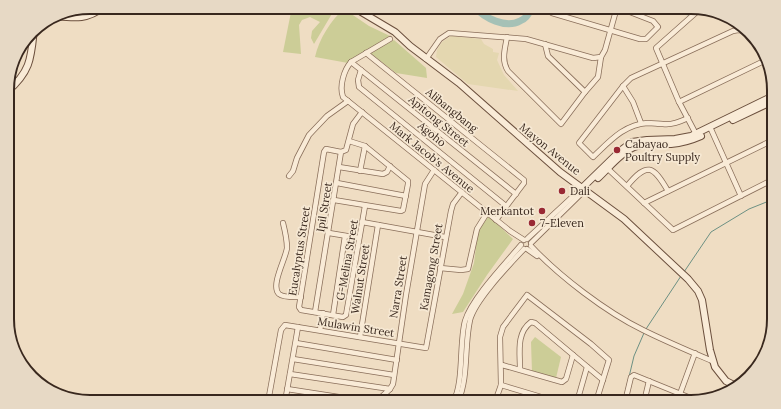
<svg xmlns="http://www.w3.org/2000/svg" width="781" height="409" font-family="Lora,serif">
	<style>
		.farmland { fill: #e4d7b0 }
		.green { fill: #cccd97 }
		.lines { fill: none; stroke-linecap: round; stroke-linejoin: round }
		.stream { stroke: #6c9083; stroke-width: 1 }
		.river { stroke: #a5c1b6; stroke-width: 7 }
		.street-casing { stroke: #896e5a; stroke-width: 6 }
		.secondary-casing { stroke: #6b4f3d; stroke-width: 8 }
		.street { stroke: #f9ebd7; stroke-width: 4.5 }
		.secondary { stroke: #f9ebd7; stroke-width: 6 }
		.poi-dot { fill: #992934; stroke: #f6e8d3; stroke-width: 1.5 }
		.labels { text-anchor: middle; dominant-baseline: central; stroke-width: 3.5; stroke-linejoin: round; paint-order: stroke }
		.street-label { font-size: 11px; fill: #39281e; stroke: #f6e8d3 }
		.poi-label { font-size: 11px; fill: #39281e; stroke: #f6e8d3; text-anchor: start }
		.rim { fill: none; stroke: #39281e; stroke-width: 2 }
	</style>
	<rect width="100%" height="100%" fill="#efddc3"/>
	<polygon class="farmland" points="451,36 481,39 484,44 493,49 493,52 499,53 497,60 504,75 518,91 468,84 436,57 437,50 442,42"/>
	<g class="green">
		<polygon points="292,7 336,7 314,44 311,38 312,31 320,22 310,17 302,20 299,25 301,54 283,52"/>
		<path d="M344,9L369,26L390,36L348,63L315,57C319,39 331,20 344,9Z"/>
		<polygon points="394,40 426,68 427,78 396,73 370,53"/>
		<polygon points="489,216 513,239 487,275 463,312 452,314 463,294 474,263 478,231"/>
		<polygon points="535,337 561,357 556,378 532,372 531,342"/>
	</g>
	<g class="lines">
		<g class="stream">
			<polyline points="684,272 711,232 749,209 774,199"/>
			<polyline points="646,329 681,276"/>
			<polyline points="623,402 634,356 644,333"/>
		</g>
		<g class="river">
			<path d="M475,7C484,18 506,29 520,21C526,19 530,12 532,7"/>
			<polyline points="673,7 688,12 693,8"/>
		</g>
		<defs>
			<g id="street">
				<polyline points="551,7 549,11 552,13 640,39 646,39 658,27 653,21 617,7"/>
				<path d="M507,37C505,49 501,60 508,71L561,124L585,92L598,77L601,57L605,50L617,7"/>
				<path d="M390,39L351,62C344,70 339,86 343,97L434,170L510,231L524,240"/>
				<polyline points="545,44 548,56 585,92"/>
				<polyline points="366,53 524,180 524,183 496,220"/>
				<polyline points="426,59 440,39 449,33 526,39 593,58 601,57"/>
				<polyline points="351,62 516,194"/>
				<polyline points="361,70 358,80 359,87 506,206"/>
				<polyline points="623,86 633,102 641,123"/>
				<polyline points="679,102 766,60"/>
				<path d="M688,118C679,122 672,125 663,124C658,124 653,123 648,123C624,124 609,142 593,157L579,143L623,86L631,78L733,31L738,30L745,31"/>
				<polyline points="710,127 741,196"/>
				<polyline points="697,136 679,102 656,48 700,9"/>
				<polyline points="341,152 326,149 324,152 299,307 301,310 343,317 346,315 365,206"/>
				<polyline points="339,167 383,174 387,172 390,166"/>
				<polyline points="606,167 673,230 774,179"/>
				<polyline points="360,171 365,146"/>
				<polyline points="289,176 293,171 297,158 309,135 327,116 348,101"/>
				<polyline points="337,183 406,196"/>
				<path d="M627,186C647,162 653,165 668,191"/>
				<polyline points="334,200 401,211 403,210 408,184 408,181 365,146 349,141"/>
				<polyline points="644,203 773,140"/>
				<polyline points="362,222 445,237"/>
				<path d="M283,223C285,231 287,240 287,248C286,258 270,286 279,294C284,298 295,297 301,297"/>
				<polyline points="329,233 359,238"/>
				<polyline points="527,239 582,188"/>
				<polyline points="531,243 585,190"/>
				<path d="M531,246C559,276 606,312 643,330C665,341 689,351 712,361"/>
				<polyline points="527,249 537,256"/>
				<polyline points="440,268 461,270 468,269 477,229 487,213"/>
				<polyline points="315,312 341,152 346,150 353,124 362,112"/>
				<polyline points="333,315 345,236"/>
				<polyline points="320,330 323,313"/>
				<polyline points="360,337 378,225"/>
				<polyline points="296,343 397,360"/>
				<polyline points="293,359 394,375"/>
				<polyline points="502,365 562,382 566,379 573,355"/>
				<path d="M520,369C520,353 516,333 531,322L535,323L603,380"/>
				<polyline points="290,374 390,389"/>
				<polyline points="501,385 558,402"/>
				<polyline points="287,389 371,402"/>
				<polyline points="268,402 281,330 285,325 426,348 451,211 453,204 462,192"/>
				<polyline points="285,402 298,327"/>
				<polyline points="376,402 390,389 393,384 406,295 425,184 434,170"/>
				<path d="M453,402C464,384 459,343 465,321C472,298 505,264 521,245"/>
				<path d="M458,402C469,376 464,347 470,320C475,300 509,265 524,249"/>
				<polyline points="495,402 501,385 500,337 503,327 527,295 591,344 609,360 596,402"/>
				<polyline points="577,402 587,367"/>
				<polyline points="625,402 631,377 634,375 693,399 697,402"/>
				<polyline points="644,402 649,381"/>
				<polyline points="677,402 695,353"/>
			</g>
			<g id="secondary">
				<polyline points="353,7 395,32 410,46 459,83 560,172 624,219 688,279 698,291 702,300 710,350 715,367 726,381 738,387"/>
				<path d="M54,16C75,18 86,20 104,7"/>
				<path d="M7,92C31,71 31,58 34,29"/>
				<polyline points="733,120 773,101"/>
				<path d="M598,178C609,168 620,153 634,147C646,142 659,144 671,144C682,143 692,140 701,136"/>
				<polyline points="582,188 619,152 632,142 647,140 675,139 691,136 773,96"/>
			</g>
		</defs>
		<use href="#street" class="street-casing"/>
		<use href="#secondary" class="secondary-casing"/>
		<use href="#street" class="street"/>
		<use href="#secondary" class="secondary"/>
	</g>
	<g class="poi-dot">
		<circle cx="617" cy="150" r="4"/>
		<circle cx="562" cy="191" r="4"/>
		<circle cx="542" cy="211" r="4"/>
		<circle cx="532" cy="223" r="4"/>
	</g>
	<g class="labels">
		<g class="street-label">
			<text transform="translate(452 110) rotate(39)">Alibangbang</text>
			<text transform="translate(439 121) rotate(39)">Apitong Street</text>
			<text transform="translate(432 134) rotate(39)">Agoho</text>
			<text transform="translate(550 149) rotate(39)">Mayon Avenue</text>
			<text transform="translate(432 157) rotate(39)">Mark Jacob's Avenue</text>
			<text transform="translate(324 207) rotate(-81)">Ipil Street</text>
			<text transform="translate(299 251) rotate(-81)">Eucalyptus Street</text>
			<text transform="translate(347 260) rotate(-80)">G-Melina Street</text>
			<text transform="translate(431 267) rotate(-80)">Kamagong Street</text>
			<text transform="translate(360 279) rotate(-81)">Walnut Street</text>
			<text transform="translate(398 287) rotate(-81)">Narra Street</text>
			<text transform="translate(356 327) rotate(9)">Mulawin Street</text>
		</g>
		<g class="poi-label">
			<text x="625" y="144">Cabayao<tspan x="625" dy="13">Poultry Supply</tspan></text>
			<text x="570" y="191">Dali</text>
			<text x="534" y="211" text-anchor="end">Merkantot</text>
			<text x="540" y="223">7-Eleven</text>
		</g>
	</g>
	<path d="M0 0H781V409H0ZM90 14H691A76 76 0 0 1 767 90V319A76 76 0 0 1 691 395H90A76 76 0 0 1 14 319V90A76 76 0 0 1 90 14Z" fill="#e7d9c5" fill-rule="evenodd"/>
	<path class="rim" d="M90 14H691A76 76 0 0 1 767 90V319A76 76 0 0 1 691 395H90A76 76 0 0 1 14 319V90A76 76 0 0 1 90 14Z"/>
</svg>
